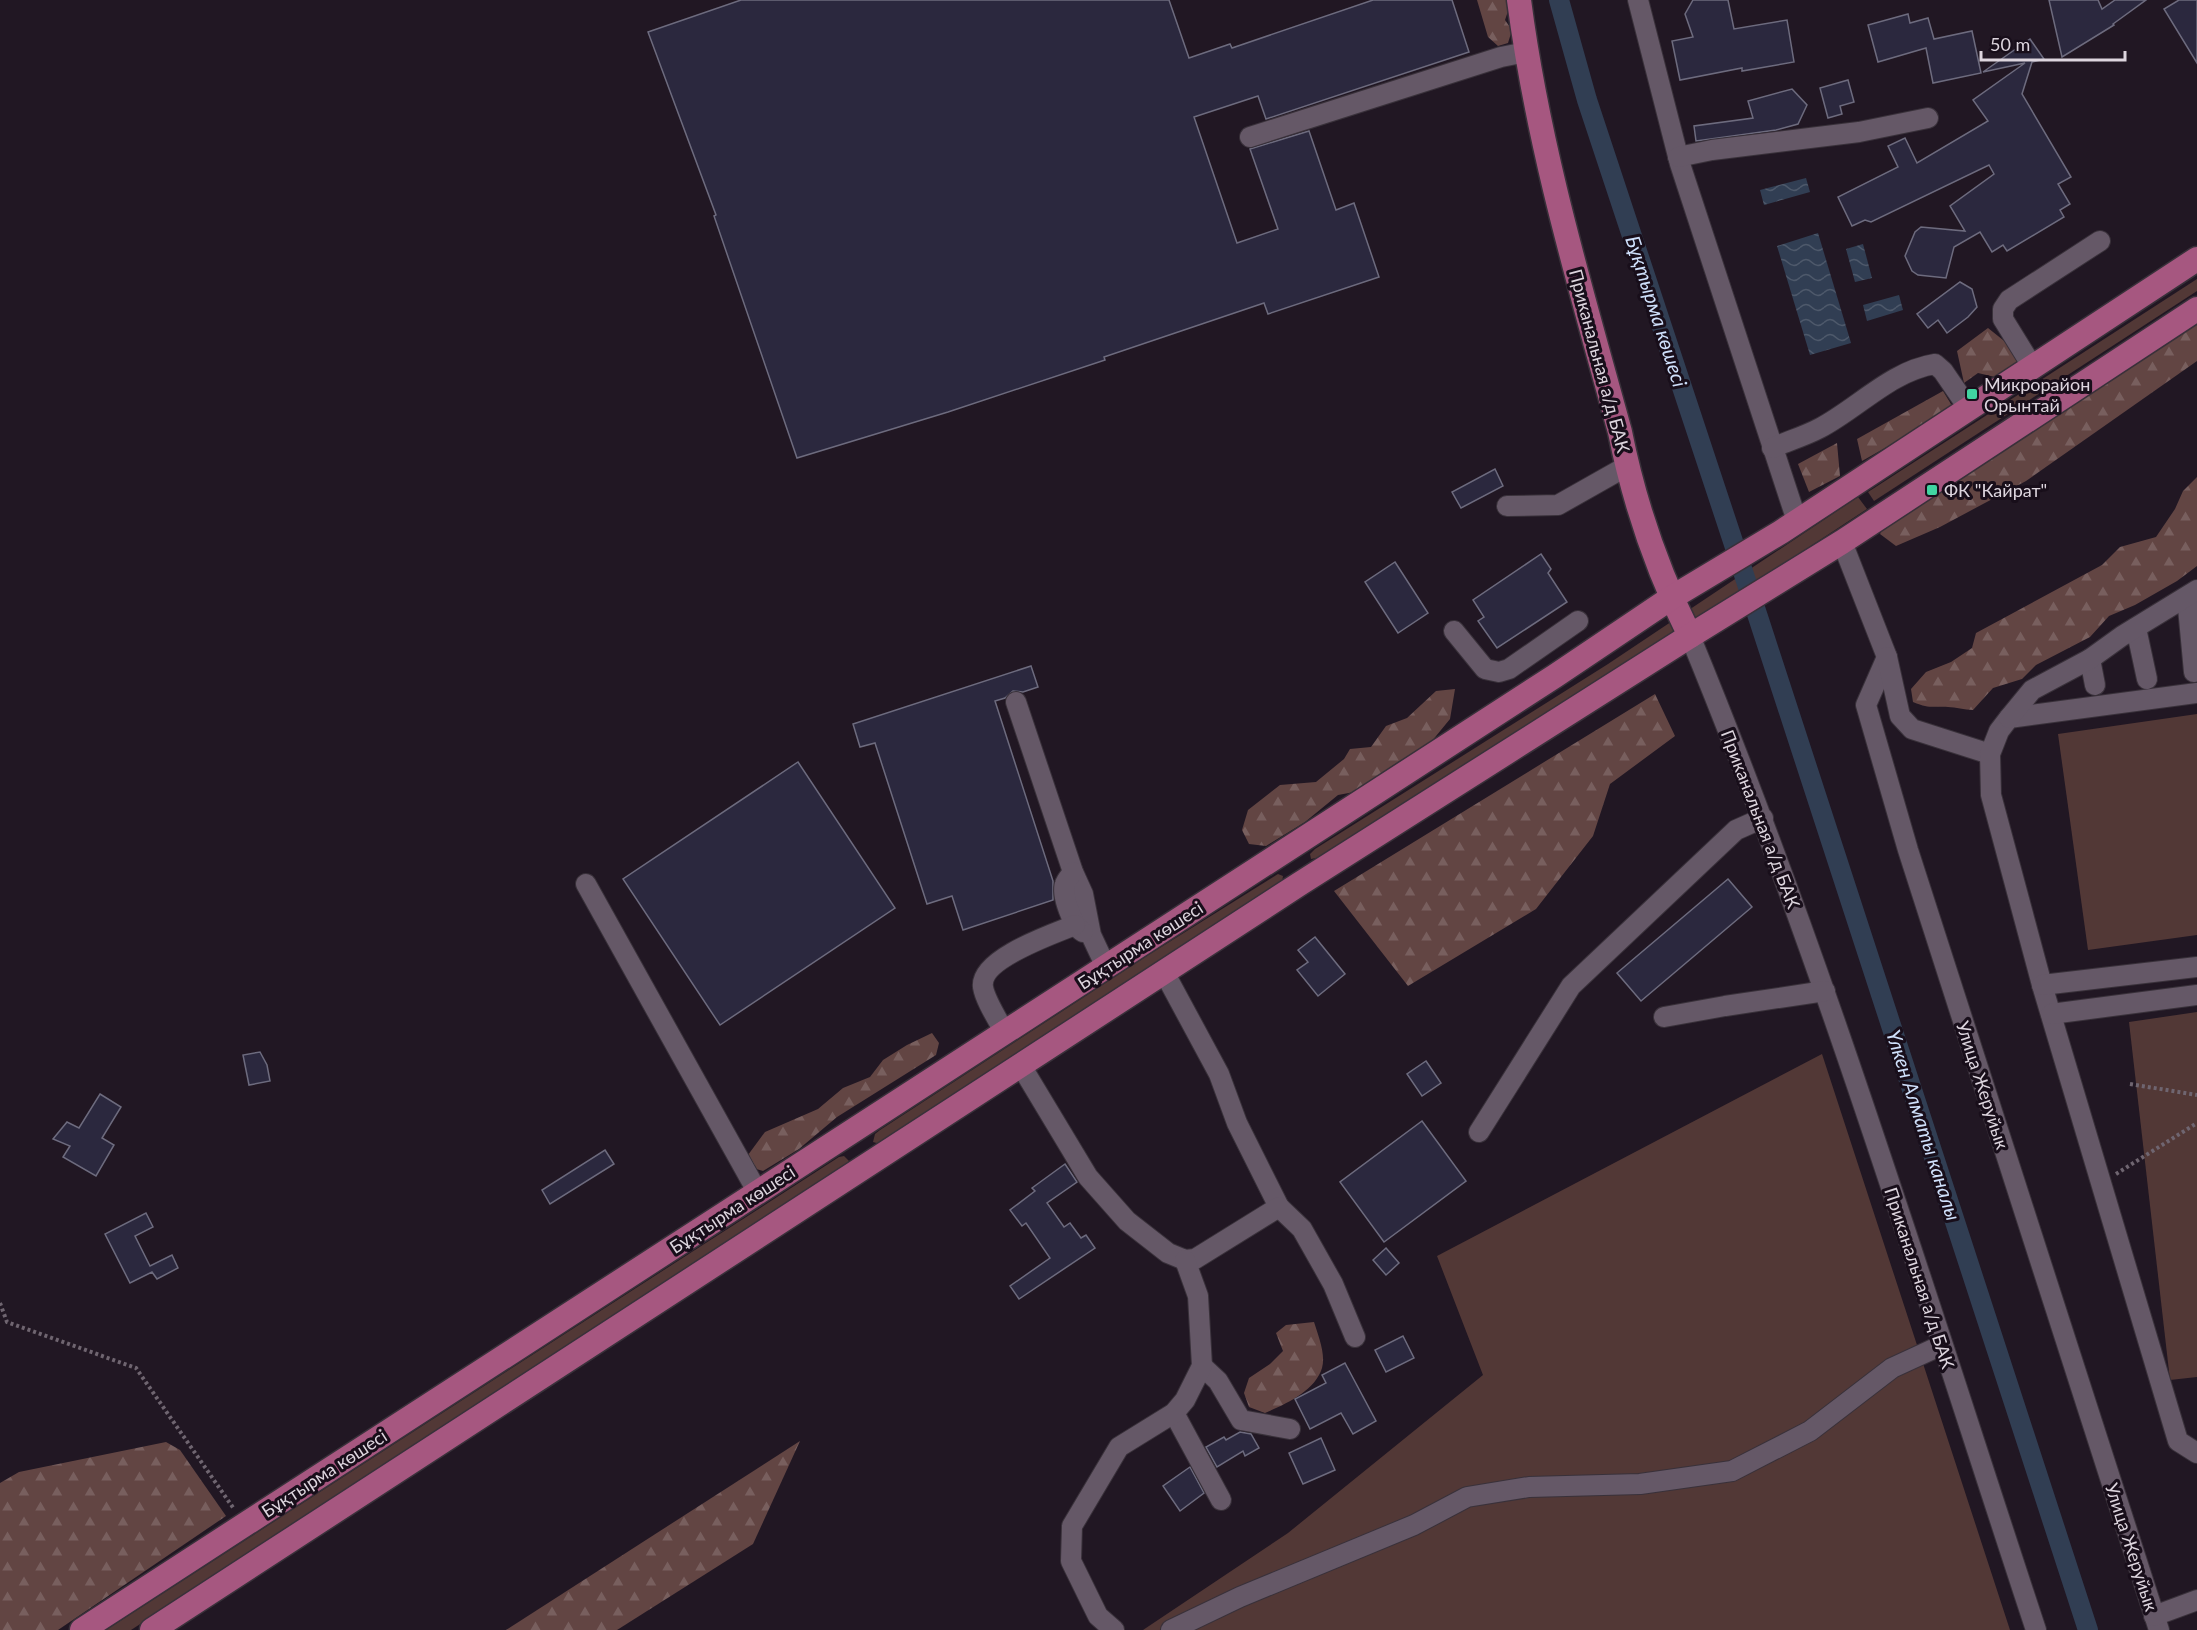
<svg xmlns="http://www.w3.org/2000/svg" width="2197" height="1630" font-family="Lato,sans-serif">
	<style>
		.grass { fill: #523836 }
		.forest { fill: url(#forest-firs) }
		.water { fill: url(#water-waves) }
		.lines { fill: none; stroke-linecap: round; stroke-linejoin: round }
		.canal { stroke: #313e53; stroke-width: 20 }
		.building { fill: #2b283e; stroke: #6d6b7e; stroke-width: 1.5 }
		.minor-casing { stroke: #39313a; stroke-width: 22 }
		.major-casing { stroke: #39313a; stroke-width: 27 }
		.path { stroke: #6f6570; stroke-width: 4; stroke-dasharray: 3 3; stroke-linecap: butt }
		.minor { stroke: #655867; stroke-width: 20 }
		.major { stroke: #a65780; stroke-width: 24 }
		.poi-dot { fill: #41d4a1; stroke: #180e1a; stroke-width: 2 }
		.labels { text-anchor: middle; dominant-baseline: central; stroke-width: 6; stroke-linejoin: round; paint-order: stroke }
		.street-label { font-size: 18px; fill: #ddd5de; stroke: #180e1a }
		.poi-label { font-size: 18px; fill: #ddd5de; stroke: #180e1a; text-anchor: start }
		.water-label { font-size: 20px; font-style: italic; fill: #cfe0fb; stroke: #180e1a }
	</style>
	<defs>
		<pattern id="forest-firs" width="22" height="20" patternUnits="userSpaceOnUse" patternTransform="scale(1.5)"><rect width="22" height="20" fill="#624543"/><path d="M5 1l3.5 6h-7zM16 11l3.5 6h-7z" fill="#785f5e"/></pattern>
		<pattern id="water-waves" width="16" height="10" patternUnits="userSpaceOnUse" patternTransform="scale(1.5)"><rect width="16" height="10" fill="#313e53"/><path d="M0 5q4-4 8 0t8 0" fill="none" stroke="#4e596b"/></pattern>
	</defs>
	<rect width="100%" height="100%" fill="#211723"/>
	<g class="grass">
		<polygon points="2197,279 2197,291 1874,501 1868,492"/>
		<polygon points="1858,497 1867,509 1614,675 1321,857 1311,859 1310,854 1315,849 1608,664"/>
		<polygon points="2197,714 2197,935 2088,950 2058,734"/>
		<polygon points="1278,874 1283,876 1282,882 880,1144 873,1142 875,1134 880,1130 1150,954"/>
		<polygon points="2197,1012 2197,1377 2170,1380 2129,1022"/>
		<polygon points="1822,1054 2010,1630 1143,1630 1288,1533 1483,1375 1437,1256"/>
		<polygon points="844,1156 849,1161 844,1168 131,1630 106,1630 839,1157"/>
	</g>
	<g class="forest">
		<polygon points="1477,0 1508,0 1509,8 1505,20 1512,30 1508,43 1498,46 1488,37"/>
		<polygon points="2197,315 2197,361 2026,481 1940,527 1896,546 1880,534 1890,517"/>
		<polygon points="1988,328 2008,344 2021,363 1995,377 1978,373 1964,383 1957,351"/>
		<polygon points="1943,391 1954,409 1862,461 1857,439"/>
		<polygon points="1837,443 1840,476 1809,492 1798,464"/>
		<path d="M2197,477V566L2177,581L2135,605L2109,616L2090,637L2036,665L2022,679L1993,688L1973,710C1964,710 1956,707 1948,707C1931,706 1930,709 1913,702L1911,689L1926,672L1951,662L1972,648L1976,633L2102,565L2120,547L2156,537L2175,509L2183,491Z"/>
		<polygon points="1455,689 1450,719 1427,747 1398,762 1354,792 1338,795 1305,822 1266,846 1249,844 1242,830 1248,810 1280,785 1316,782 1344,759 1350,749 1371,747 1386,726 1407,718 1436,691"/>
		<polygon points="1655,694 1675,736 1610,784 1593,836 1536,909 1408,986 1334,891"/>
		<polygon points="932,1033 939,1043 936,1055 837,1117 799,1149 763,1171 753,1168 748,1155 765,1132 818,1109 843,1088 870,1077 883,1060 907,1045"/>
		<path d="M1314,1322C1318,1335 1326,1354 1322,1368C1315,1391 1286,1404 1265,1413L1249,1407L1244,1393L1249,1378L1270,1364L1283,1351L1276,1333L1286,1325Z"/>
		<polygon points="800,1441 753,1544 617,1630 506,1630"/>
		<polygon points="166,1442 180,1450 226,1516 58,1630 0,1630 0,1483 19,1472"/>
	</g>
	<g class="water">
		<polygon points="1806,178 1810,192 1764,205 1760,190"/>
		<polygon points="1818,233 1851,343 1810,355 1777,246"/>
		<polygon points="1863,244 1872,278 1855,282 1846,249"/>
		<polygon points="1899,295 1903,310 1867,321 1863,305"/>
	</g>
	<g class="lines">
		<polyline class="canal" points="1559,0 1587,100 1759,620 2088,1630"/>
	</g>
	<g class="building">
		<polygon points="741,0 1169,0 1189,58 1230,44 1232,48 1373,0 1452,0 1469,52 1266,119 1258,96 1194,117 1237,243 1278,229 1250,149 1309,131 1336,210 1354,203 1379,277 1268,314 1264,303 1104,357 1105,360 948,412 797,458 714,216 716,215 648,32"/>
		<polygon points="1693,0 1728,0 1734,29 1787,20 1794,62 1742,71 1742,68 1680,80 1672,41 1693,37 1685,14"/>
		<polygon points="2049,0 2098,0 2102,9 2115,0 2146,0 2113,24 2114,25 2062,57"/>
		<polygon points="2179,0 2197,0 2197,63 2164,9"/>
		<polygon points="1908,14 1910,23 1928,18 1934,39 1972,31 1981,73 1933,83 1926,48 1878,62 1868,25"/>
		<polygon points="2030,39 2044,59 2032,62 2022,94 2071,177 2058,184 2070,204 2060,210 2064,217 2007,251 2003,245 1992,252 1980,232 1954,247 1946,278 1918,275 1912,271 1905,256 1915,232 1921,227 1965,231 1950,206 1994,174 1989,165 1871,222 1865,220 1852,226 1838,197 1898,167 1888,146 1905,138 1917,163 1988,121 1973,100 2025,63 1983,72"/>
		<polygon points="1848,80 1854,102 1840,106 1842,114 1828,118 1820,88"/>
		<polygon points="1792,89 1807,105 1798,124 1776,130 1696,141 1694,126 1753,118 1748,101"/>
		<polygon points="1960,282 1972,289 1977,307 1968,317 1947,333 1938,320 1928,328 1917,314"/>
		<polygon points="1495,469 1503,486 1461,508 1452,492"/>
		<polygon points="1541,554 1551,569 1548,573 1567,602 1497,648 1478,621 1484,617 1473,600"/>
		<polygon points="1395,562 1428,613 1398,633 1365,582"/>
		<polygon points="1031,666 1038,687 1023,692 1013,691 1005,698 995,701 1053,881 1053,900 963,930 952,896 927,904 875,743 860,747 853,724"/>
		<polygon points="798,762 895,908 720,1025 623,879"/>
		<polygon points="1728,879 1752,907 1641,1001 1617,973"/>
		<polygon points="1315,937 1345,974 1318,996 1297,970 1308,962 1298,950"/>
		<polygon points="260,1052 267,1065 270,1081 249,1085 243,1055"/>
		<polygon points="1426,1061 1441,1083 1422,1096 1407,1074"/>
		<polygon points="100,1094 121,1107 102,1138 114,1145 96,1176 63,1157 70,1146 53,1139 67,1122 79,1128"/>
		<polygon points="1422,1121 1466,1181 1384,1242 1340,1182"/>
		<polygon points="605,1150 614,1164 550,1204 542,1190"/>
		<polygon points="1065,1164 1077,1182 1047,1203 1064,1227 1070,1223 1081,1238 1086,1235 1095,1248 1019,1299 1010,1286 1050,1258 1026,1223 1022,1226 1010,1210 1035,1191 1032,1188"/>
		<polygon points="146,1213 153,1227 135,1236 150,1266 172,1255 178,1268 157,1279 152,1272 130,1283 105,1234"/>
		<polygon points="1386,1248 1399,1263 1386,1275 1373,1260"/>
		<polygon points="1403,1336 1414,1358 1386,1372 1375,1350"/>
		<polygon points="1345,1363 1376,1421 1353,1434 1341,1413 1310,1429 1295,1399 1326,1383 1322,1375"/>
		<polygon points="1240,1432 1251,1434 1259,1448 1245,1456 1243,1451 1217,1467 1206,1447 1224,1437 1226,1440"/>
		<polygon points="1321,1438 1335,1470 1303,1484 1289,1453"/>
		<polygon points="1190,1467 1204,1493 1180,1511 1163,1486"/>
	</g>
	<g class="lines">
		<defs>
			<g id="minor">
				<polyline points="1638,0 1680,164 1797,521"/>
				<polyline points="1250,137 1501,57 1526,52"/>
				<polyline points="1678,157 1712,150 1859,132 1928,118"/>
				<polyline points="2032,366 2003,319 2003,309 2009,300 2100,241"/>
				<path d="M1772,448C1788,441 1805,436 1820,428C1858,408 1891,371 1935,364L1943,371L1969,409"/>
				<polyline points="1507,506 1558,505 1627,466"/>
				<polyline points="1842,542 1887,657 1866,705 1908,850 2159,1630"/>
				<polyline points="2187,597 2194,672"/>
				<polyline points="2136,628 2147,679"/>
				<polyline points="1454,631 1485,669 1499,672 1509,669 1578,621"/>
				<path d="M1690,636C1824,961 1926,1297 2036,1630"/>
				<polyline points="1887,657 1900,716 1912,729 1990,754"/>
				<polyline points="2090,659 2095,685"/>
				<polyline points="2197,693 2009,718 1999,731 1990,754 1991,795 2042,985 2178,1441 2197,1453"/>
				<polyline points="1016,702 1073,872 1083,894 1091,935 1106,967"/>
				<polyline points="2009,718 2032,690 2090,659 2122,636 2197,590"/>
				<path d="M1073,872C1071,875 1066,880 1065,884C1061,895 1073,927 1083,932"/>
				<polyline points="586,884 758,1193"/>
				<polyline points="1164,972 1219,1074 1237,1123 1279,1207"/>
				<polyline points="2042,985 2197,967"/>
				<polyline points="2051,1014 2197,995"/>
				<polyline points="1664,1017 1725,1006 1825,991"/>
				<path d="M1005,1033C998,1020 985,1000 983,987C979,959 1053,934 1075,925"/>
				<polyline points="1020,1064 1088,1177 1127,1221 1168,1253 1185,1260 1195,1259 1279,1207 1302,1229 1333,1284 1355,1337"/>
				<polyline points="1479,1132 1571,986 1736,830 1763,818"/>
				<polyline points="1202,1366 1218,1381 1241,1420 1290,1429"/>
				<polyline points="1174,1413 1221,1500"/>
				<polyline points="2154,1616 2197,1600"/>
				<polyline points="1114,1630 1098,1616 1071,1561 1072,1526 1119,1447 1174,1413 1185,1400 1202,1366 1198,1296 1185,1260"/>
				<polyline points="1171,1630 1240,1597 1414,1525 1467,1497 1529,1487 1640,1484 1732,1471 1810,1431 1892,1368 1942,1345"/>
			</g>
			<g id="major">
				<path d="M1519,0C1538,147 1581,290 1620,432C1634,502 1658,572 1690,636"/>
				<polyline points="82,1630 1555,676 1671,598 1781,532 2197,259"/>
				<polyline points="152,1630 1301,883 1690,636 1842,542 2197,309"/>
			</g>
		</defs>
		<use href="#minor" class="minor-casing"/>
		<use href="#major" class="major-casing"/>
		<g class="path">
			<polyline points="2130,1084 2197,1095"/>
			<polyline points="2116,1174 2197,1123"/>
			<polyline points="0,1303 7,1322 136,1368 234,1509"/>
		</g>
		<use href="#minor" class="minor"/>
		<use href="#major" class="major"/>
	</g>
	<g class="poi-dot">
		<rect x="1966" y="388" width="12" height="12" rx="3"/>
		<rect x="1926" y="484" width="12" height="12" rx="3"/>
	</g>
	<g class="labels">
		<g class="street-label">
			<text transform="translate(1600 361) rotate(75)">Приканальная а/д БАК</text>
			<text transform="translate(1761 819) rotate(69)">Приканальная а/д БАК</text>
			<text transform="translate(1140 945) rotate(-33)">Бұқтырма көшесі</text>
			<text transform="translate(1983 1085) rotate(72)">Улица Жеруйык</text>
			<text transform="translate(732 1209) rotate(-33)">Бұқтырма көшесі</text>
			<text transform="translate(1920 1278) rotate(72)">Приканальная а/д БАК</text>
			<text transform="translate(324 1473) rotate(-33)">Бұқтырма көшесі</text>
			<text transform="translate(2132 1547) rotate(72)">Улица Жеруйык</text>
		</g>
		<g class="poi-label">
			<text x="1984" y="384">Микрорайон<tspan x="1984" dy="21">Орынтай</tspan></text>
			<text x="1944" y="490">ФК "Кайрат"</text>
		</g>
		<g class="water-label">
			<text transform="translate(1657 311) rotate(72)">Бұқтырма көшесі</text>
			<text transform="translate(1924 1125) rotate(72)">Үлкен Алматы каналы</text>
		</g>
	</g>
	<path d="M1981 51v9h144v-9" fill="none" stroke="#ddd5de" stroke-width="3"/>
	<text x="1990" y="51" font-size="18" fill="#ddd5de" stroke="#180e1a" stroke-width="4.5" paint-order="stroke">50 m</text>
</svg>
